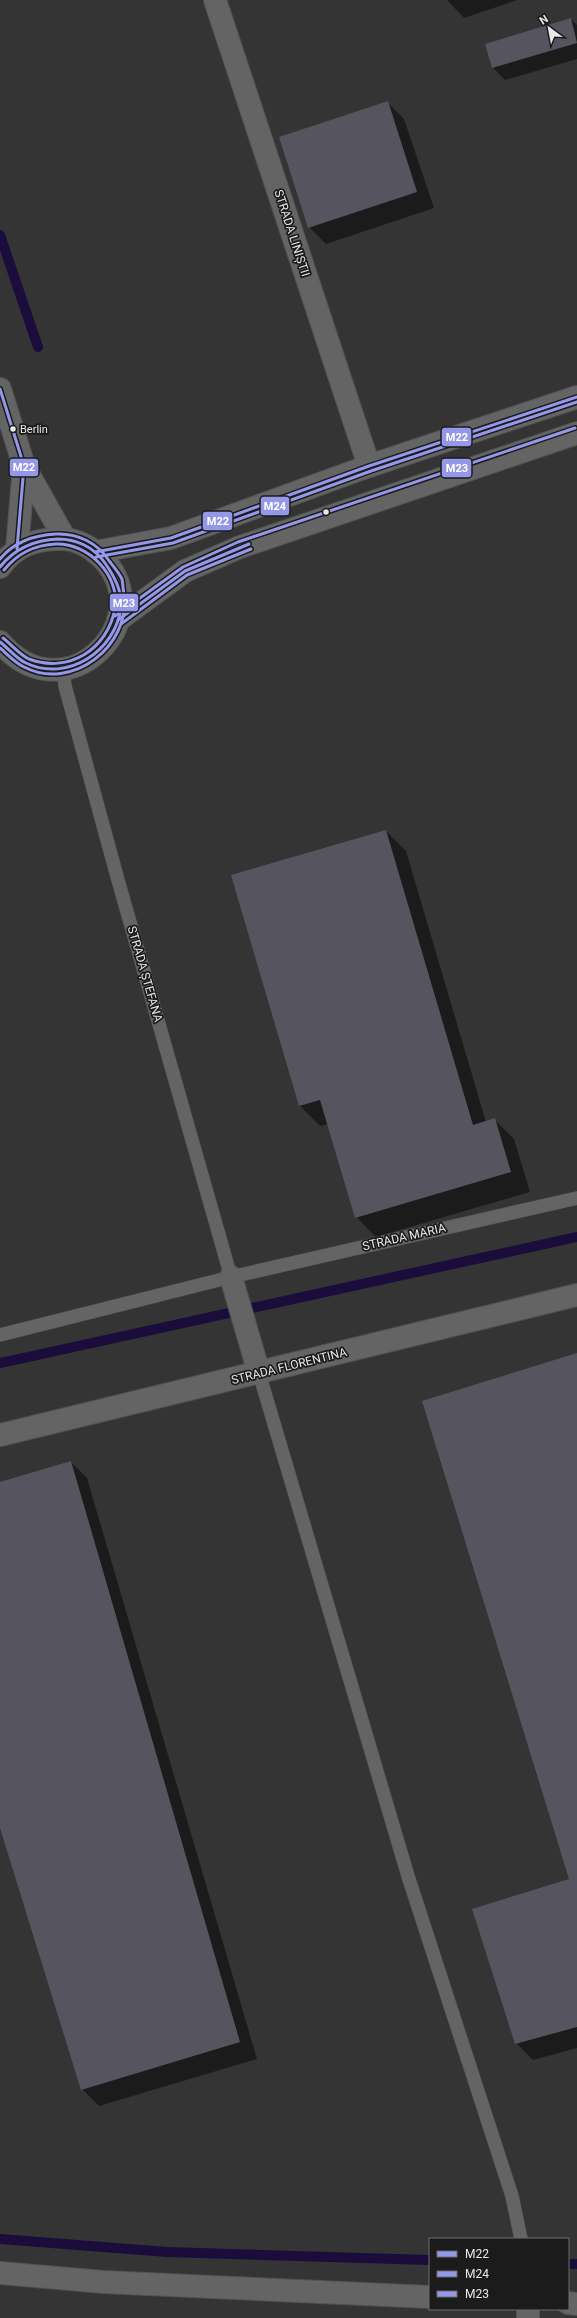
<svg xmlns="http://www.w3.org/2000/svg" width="577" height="2318" font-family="Roboto,sans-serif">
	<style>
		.shadow { fill: #0007 }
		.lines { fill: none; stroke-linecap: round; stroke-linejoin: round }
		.stream { stroke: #1b0d3b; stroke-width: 10 }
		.building { fill: #56545f }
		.service-casing { stroke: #515152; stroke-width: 14 }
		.minor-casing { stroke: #515152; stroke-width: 24 }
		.tertiary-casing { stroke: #515152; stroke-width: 24 }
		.secondary-casing { stroke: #515152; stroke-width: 24 }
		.service { stroke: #646465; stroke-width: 13 }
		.minor { stroke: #646465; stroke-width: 22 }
		.tertiary { stroke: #646465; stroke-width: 22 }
		.secondary { stroke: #646465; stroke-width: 22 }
		.bus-1-casing { stroke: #1b1b1c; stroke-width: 6 }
		.bus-2-casing { stroke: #1b1b1c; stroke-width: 6 }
		.bus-3-casing { stroke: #1b1b1c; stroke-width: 6 }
		.bus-1 { stroke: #9597e9; stroke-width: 3 }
		.bus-2 { stroke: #9597e9; stroke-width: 3 }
		.bus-3 { stroke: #9597e9; stroke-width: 3 }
		.bus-dot { fill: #e8e8e9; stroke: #1b1b1c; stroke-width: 1.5 }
		.labels { text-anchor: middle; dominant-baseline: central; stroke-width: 3.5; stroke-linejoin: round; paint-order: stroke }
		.bus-label { font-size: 11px; fill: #e8e8e9; stroke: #1b1b1c; text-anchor: start }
		.street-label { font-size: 12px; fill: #e8e8e9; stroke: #1b1b1c }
		.line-badge { stroke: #1b1b1c; stroke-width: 1.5 }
		.badge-label { font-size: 11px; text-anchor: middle; font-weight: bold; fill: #fff }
	</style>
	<rect width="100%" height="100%" fill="#343435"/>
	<g class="shadow">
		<polygon points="447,0 517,0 464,18"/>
		<polygon points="571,19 577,25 577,59 505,80 493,68"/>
		<polygon points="388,103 404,119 434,208 326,244 309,227"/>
		<polygon points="386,831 406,851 486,1122 494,1119 514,1139 530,1192 376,1237 356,1217 328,1124 320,1126 300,1106 232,876"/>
		<polygon points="577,1354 577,2048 533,2060 516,2043 570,1880"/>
		<polygon points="71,1462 87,1478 257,2059 99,2106 82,2089 0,1825 0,1484"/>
	</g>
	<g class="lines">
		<g class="stream">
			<polyline points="0,235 38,347"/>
			<polyline points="0,1363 577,1237"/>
			<polyline points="0,2239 167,2252 430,2260"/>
			<polyline points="568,2264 577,2264"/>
		</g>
	</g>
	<g class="building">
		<polygon points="571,18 577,43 492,68 485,44"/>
		<polygon points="388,101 417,192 308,228 279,137"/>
		<polygon points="386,830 473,1125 495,1118 511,1172 355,1218 320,1100 299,1106 231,875"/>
		<polygon points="577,1353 577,2027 515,2044 472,1909 569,1879 422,1401"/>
		<polygon points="71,1461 240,2042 81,2090 0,1828 0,1482"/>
	</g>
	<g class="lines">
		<defs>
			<g id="service">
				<polyline points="63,669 65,686 118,880 231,1277"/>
				<polyline points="0,1335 231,1277 577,1198"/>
				<polyline points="259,1373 408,1876 512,2196 521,2239"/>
			</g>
			<g id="minor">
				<polyline points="215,0 369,466"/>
				<polyline points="231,1277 259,1373"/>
				<polyline points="0,1435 577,1295"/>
				<polyline points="0,2273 104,2282 430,2297"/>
				<polyline points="568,2303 577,2304"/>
				<polyline points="528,2309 528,2318"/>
			</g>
			<g id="tertiary">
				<polyline points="0,389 24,466 65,539"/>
				<polyline points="17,549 24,466"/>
			</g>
			<g id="secondary">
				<polyline points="95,552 171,538 369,466 577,397"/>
				<path d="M0,567C15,546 35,539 60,539C75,538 91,547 101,557C163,618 66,719 0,642"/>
				<polyline points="118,620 185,571 240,547 577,433"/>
			</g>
		</defs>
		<use href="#service" class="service-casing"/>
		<use href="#minor" class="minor-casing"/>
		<use href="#tertiary" class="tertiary-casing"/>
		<use href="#secondary" class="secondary-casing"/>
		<use href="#service" class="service"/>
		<use href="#minor" class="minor"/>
		<use href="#tertiary" class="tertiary"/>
		<use href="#secondary" class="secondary"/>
		<defs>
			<g id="bus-1">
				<polyline points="0,389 24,466 17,549"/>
				<polyline points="95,552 171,538 369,466 577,397"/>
				<path d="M0,567C15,548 34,540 58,539C76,539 94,547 105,563C114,576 122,590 121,607C116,651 67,683 26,663C17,659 8,648 0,642"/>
				<polyline points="118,620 185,571 249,544"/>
			</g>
			<g id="bus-2">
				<polyline points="96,557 173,543 371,471 577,402"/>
				<polyline points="121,624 187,575 251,549"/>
				<path d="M3,638C11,644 20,655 29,659C69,674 108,649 115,608C120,575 88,543 56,544C34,545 18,553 4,570"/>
			</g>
			<g id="bus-3">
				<path d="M0,559C14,542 35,535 56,534C78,533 98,543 110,562C114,567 119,573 122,579C123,584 123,590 124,594C131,646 72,692 24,667C15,663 7,654 0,648"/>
				<polyline points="115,616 183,567 238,542 575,428"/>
			</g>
		</defs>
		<use href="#bus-1" class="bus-1-casing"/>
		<use href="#bus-2" class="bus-2-casing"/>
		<use href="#bus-3" class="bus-3-casing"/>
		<use href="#bus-1" class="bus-1"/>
		<use href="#bus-2" class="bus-2"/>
		<use href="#bus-3" class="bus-3"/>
	</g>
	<g class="bus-dot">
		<circle cx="13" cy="429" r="3.5"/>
		<circle cx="326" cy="512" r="3.5"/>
	</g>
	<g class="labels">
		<g class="bus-label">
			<text x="20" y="429">Berlin</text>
		</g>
		<g class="street-label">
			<text transform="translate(292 233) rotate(72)">STRADA LINIȘTII</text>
			<text transform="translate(145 974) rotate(74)">STRADA ȘTEFANA</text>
			<text transform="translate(404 1237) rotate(-13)">STRADA MARIA</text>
			<text transform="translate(289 1366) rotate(-14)">STRADA FLORENTINA</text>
		</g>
	</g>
	<g class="line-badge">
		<rect x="441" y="427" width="31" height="20" rx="4" fill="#9597e9"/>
		<rect x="9" y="458" width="30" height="19" rx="4" fill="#9597e9"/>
		<rect x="441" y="458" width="31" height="20" rx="4" fill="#9597e9"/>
		<rect x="260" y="496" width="30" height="20" rx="4" fill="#9597e9"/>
		<rect x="202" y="511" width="31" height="20" rx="4" fill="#9597e9"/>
		<rect x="109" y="593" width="30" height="19" rx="4" fill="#9597e9"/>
	</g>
	<g class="badge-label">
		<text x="457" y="441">M22</text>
		<text x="24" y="471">M22</text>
		<text x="457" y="472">M23</text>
		<text x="275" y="510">M24</text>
		<text x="218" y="525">M22</text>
		<text x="124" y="607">M23</text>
	</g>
	<rect x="429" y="2238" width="140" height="72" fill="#1b1b1c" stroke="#6d6d6e"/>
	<rect x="437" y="2251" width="20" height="6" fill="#9597e9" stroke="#6d6d6e"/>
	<text x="465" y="2258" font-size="12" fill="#e8e8e9">M22</text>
	<rect x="437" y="2271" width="20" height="6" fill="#9597e9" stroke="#6d6d6e"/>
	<text x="465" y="2278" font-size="12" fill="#e8e8e9">M24</text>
	<rect x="437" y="2291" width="20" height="6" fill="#9597e9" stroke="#6d6d6e"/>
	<text x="465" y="2298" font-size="12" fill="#e8e8e9">M23</text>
	<g transform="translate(549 28) rotate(328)" stroke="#1b1b1c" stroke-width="3" paint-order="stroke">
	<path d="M0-3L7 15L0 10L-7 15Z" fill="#e8e8e9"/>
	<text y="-6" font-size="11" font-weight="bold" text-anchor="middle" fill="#e8e8e9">N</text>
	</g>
</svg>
